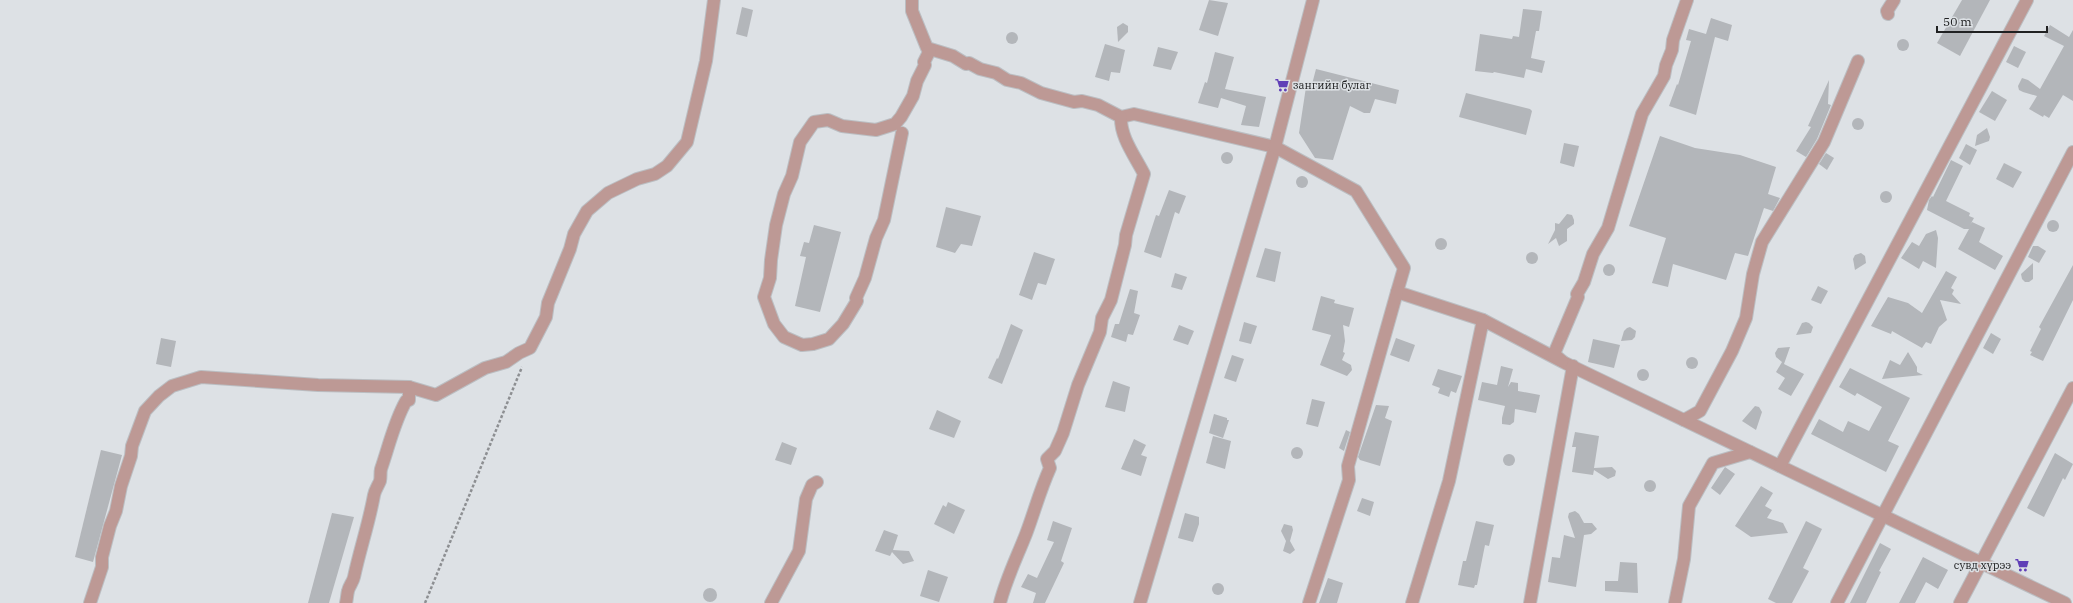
<svg xmlns="http://www.w3.org/2000/svg" width="2073" height="603" font-family="'IBM Plex Serif',serif">
	<style>
		.building { fill: #b3b6ba }
		.lines { fill: none; stroke-linecap: round; stroke-linejoin: round }
		.minor-casing { stroke: #bbbec2; stroke-width: 14 }
		.path { stroke: #8d8f92; stroke-width: 2.5; stroke-dasharray: 3 2; stroke-linecap: butt }
		.minor { stroke: #bd9995; stroke-width: 12 }
		.labels { text-anchor: middle; dominant-baseline: central; stroke-width: 3; stroke-linejoin: round; paint-order: stroke }
		.poi-label { font-size: 11px; fill: #202122; stroke: #dde1e5; text-anchor: start }
	</style>
	<rect width="100%" height="100%" fill="#dde1e5"/>
	<g class="building">
		<polygon points="1209,0 1228,3 1218,36 1199,30"/>
		<polygon points="1962,0 1990,0 1960,56 1937,43"/>
		<polygon points="742,7 753,10 747,37 736,34"/>
		<polygon points="1523,9 1542,11 1539,31 1536,31 1531,58 1545,61 1542,73 1526,69 1524,78 1494,72 1493,73 1475,71 1480,34 1512,39 1513,36 1519,37"/>
		<polygon points="1711,18 1732,25 1728,41 1715,37 1696,115 1669,106 1677,84 1678,85 1691,41 1686,40 1689,29 1706,34"/>
		<polygon points="1123,23 1128,26 1128,32 1118,42 1117,27"/>
		<polygon points="2050,25 2069,37 2073,30 2073,101 2063,95 2049,118 2044,115 2043,117 2029,109 2037,96 2023,92 2019,90 2018,86 2022,78 2028,80 2040,89 2064,46 2044,36"/>
		<circle cx="1012" cy="38" r="6"/>
		<circle cx="1903" cy="45" r="6"/>
		<polygon points="1105,44 1125,50 1120,73 1111,72 1109,81 1095,77"/>
		<polygon points="2014,46 2026,52 2018,68 2006,62"/>
		<polygon points="1158,47 1178,52 1171,70 1153,66"/>
		<polygon points="1215,52 1234,57 1225,89 1266,97 1259,127 1241,125 1246,106 1221,98 1218,108 1198,103 1205,82 1207,83"/>
		<polygon points="1316,69 1399,90 1396,104 1375,99 1370,113 1364,113 1350,106 1333,160 1315,158 1299,133 1306,87 1311,88"/>
		<polygon points="1829,80 1828,104 1831,105 1817,139 1806,157 1796,151 1811,127 1808,126"/>
		<polygon points="1992,91 2007,100 1995,121 1979,112"/>
		<polygon points="1466,93 1530,109 1532,111 1526,135 1459,117"/>
		<circle cx="1858" cy="124" r="6"/>
		<polygon points="1987,128 1990,137 1989,141 1975,146 1977,135"/>
		<polygon points="1660,136 1695,148 1740,155 1776,167 1768,194 1780,198 1773,211 1764,208 1748,256 1735,253 1726,280 1673,264 1668,287 1652,283 1666,238 1629,226"/>
		<polygon points="1564,143 1579,146 1574,167 1560,163"/>
		<polygon points="1966,144 1977,150 1970,165 1959,158"/>
		<circle cx="1227" cy="158" r="6"/>
		<polygon points="1826,153 1834,158 1827,170 1819,164"/>
		<polygon points="1951,160 1963,166 1946,201 1970,213 1969,216 1974,218 1970,225 1972,222 1985,228 1979,242 2003,256 1995,270 1958,249 1969,229 1964,229 1927,210 1929,200 1932,196 1933,197"/>
		<polygon points="2004,163 2022,172 2013,188 1996,179"/>
		<circle cx="1302" cy="182" r="6"/>
		<polygon points="1169,190 1186,196 1179,214 1175,212 1161,258 1144,252 1156,215 1159,216"/>
		<circle cx="1886" cy="197" r="6"/>
		<polygon points="946,207 981,216 972,246 961,244 955,253 936,247"/>
		<polygon points="1567,214 1572,215 1574,220 1574,224 1567,229 1567,241 1559,246 1556,238 1548,244 1555,230 1555,223 1559,224"/>
		<circle cx="2053" cy="226" r="6"/>
		<polygon points="814,225 841,232 820,312 795,306 806,257 800,256 804,242 809,243"/>
		<polygon points="1936,230 1938,238 1936,268 1923,261 1919,269 1901,258 1912,242 1919,246 1926,234"/>
		<circle cx="1441" cy="244" r="6"/>
		<polygon points="2033,246 2038,246 2046,251 2039,263 2028,257"/>
		<polygon points="1265,248 1281,252 1275,282 1256,277"/>
		<polygon points="1034,252 1055,259 1046,285 1038,283 1032,300 1019,295"/>
		<circle cx="1532" cy="258" r="6"/>
		<polygon points="1861,253 1865,256 1866,263 1855,270 1853,259 1855,255"/>
		<polygon points="2033,263 2033,279 2029,282 2025,282 2022,279 2021,274"/>
		<circle cx="1609" cy="270" r="6"/>
		<polygon points="2073,265 2073,300 2043,361 2030,355 2032,352 2030,351 2041,329 2039,327"/>
		<polygon points="1946,271 1957,277 1951,288 1954,290 1952,294 1961,304 1940,300 1947,320 1939,327 1931,344 1926,342 1922,348 1892,331 1891,334 1871,326 1888,297 1908,303 1922,313"/>
		<polygon points="1175,273 1187,277 1182,290 1171,287"/>
		<polygon points="1818,286 1828,291 1821,304 1811,300"/>
		<polygon points="1130,289 1138,291 1134,313 1140,315 1133,335 1128,334 1126,342 1111,337 1115,324 1119,324"/>
		<polygon points="1321,296 1335,300 1334,303 1354,308 1349,327 1343,325 1345,341 1343,352 1345,353 1342,360 1351,365 1352,370 1347,376 1320,365 1331,335 1312,330"/>
		<polygon points="1244,322 1257,326 1251,344 1239,341"/>
		<polygon points="1806,322 1809,323 1813,327 1811,333 1796,335 1802,323"/>
		<polygon points="1011,324 1023,330 1002,384 988,378 997,358 998,359"/>
		<polygon points="1179,325 1194,331 1188,345 1173,340"/>
		<polygon points="1630,327 1636,331 1635,337 1632,340 1621,341 1624,331 1627,328"/>
		<polygon points="1991,333 2001,339 1993,354 1983,348"/>
		<polygon points="161,338 176,341 171,367 156,364"/>
		<polygon points="1396,338 1415,345 1409,362 1390,355"/>
		<polygon points="1593,339 1620,345 1614,368 1588,362"/>
		<polygon points="1790,347 1784,364 1804,374 1791,396 1778,389 1785,378 1776,372 1782,362 1776,357 1775,353 1778,348"/>
		<polygon points="1908,352 1917,367 1917,372 1923,375 1882,379 1890,360 1900,365"/>
		<polygon points="1232,355 1244,359 1236,382 1224,378"/>
		<circle cx="1692" cy="363" r="6"/>
		<polygon points="1501,366 1513,369 1508,387 1511,382 1518,383 1518,391 1540,395 1536,413 1515,409 1514,422 1510,425 1502,424 1502,418 1505,406 1478,400 1482,382 1497,385"/>
		<polygon points="1850,368 1910,398 1888,441 1899,446 1886,472 1811,434 1819,419 1843,432 1848,421 1869,431 1882,407 1857,393 1855,396 1839,387"/>
		<circle cx="1643" cy="375" r="6"/>
		<polygon points="1438,369 1462,376 1456,393 1451,391 1449,397 1438,393 1440,388 1432,385"/>
		<polygon points="1113,381 1130,387 1125,412 1105,407"/>
		<polygon points="1312,399 1325,402 1318,427 1306,424"/>
		<polygon points="1376,405 1389,406 1385,418 1392,421 1380,466 1360,460 1358,457"/>
		<polygon points="1755,406 1759,407 1762,412 1756,430 1742,421"/>
		<polygon points="937,410 961,421 954,438 929,429"/>
		<polygon points="1214,414 1227,418 1227,420 1229,420 1223,438 1209,433"/>
		<polygon points="1346,430 1350,432 1344,451 1339,448"/>
		<polygon points="1575,432 1599,436 1594,468 1612,467 1616,471 1615,476 1608,479 1594,470 1593,475 1572,472 1576,447 1572,447"/>
		<polygon points="1213,436 1231,441 1225,469 1206,463"/>
		<polygon points="1134,439 1146,445 1141,455 1147,457 1141,476 1121,469"/>
		<polygon points="782,442 797,448 791,465 775,460"/>
		<circle cx="1297" cy="453" r="6"/>
		<polygon points="101,450 122,455 93,562 75,557"/>
		<polygon points="2055,453 2073,464 2065,480 2063,478 2044,517 2027,508"/>
		<circle cx="1509" cy="460" r="6"/>
		<polygon points="1725,467 1735,474 1720,495 1711,488"/>
		<circle cx="1650" cy="486" r="6"/>
		<polygon points="1761,486 1773,493 1765,506 1772,510 1767,518 1783,523 1788,533 1751,537 1735,526"/>
		<polygon points="1362,498 1374,502 1370,516 1357,511"/>
		<polygon points="948,502 965,510 954,534 934,524 943,505 946,507"/>
		<polygon points="1575,511 1579,514 1584,523 1592,523 1597,529 1591,534 1584,535 1576,587 1548,582 1552,557 1560,558 1564,535 1575,538 1568,517 1569,513"/>
		<polygon points="332,513 354,517 329,603 308,603"/>
		<polygon points="1185,513 1199,517 1199,524 1193,542 1178,538"/>
		<polygon points="1053,521 1072,528 1061,561 1064,563 1045,603 1033,603 1036,593 1021,587 1028,574 1037,578 1054,542 1047,540"/>
		<polygon points="1476,521 1494,525 1489,546 1485,545 1477,585 1475,585 1474,588 1458,585 1463,561 1466,561"/>
		<polygon points="1806,521 1822,529 1803,568 1809,571 1792,603 1776,603 1768,599"/>
		<polygon points="1284,524 1292,526 1293,530 1290,541 1295,550 1290,554 1283,551 1286,541 1281,531"/>
		<polygon points="884,530 898,535 893,550 909,551 914,561 903,564 892,552 890,556 875,551"/>
		<polygon points="1880,543 1891,549 1879,571 1881,572 1866,603 1850,603"/>
		<polygon points="1923,557 1948,570 1938,589 1926,582 1915,603 1899,603"/>
		<polygon points="1620,562 1637,563 1638,593 1605,591 1605,581 1618,581"/>
		<polygon points="928,570 948,577 939,602 920,596"/>
		<polygon points="1328,578 1343,583 1337,603 1319,603"/>
		<circle cx="1218" cy="589" r="6"/>
		<circle cx="710" cy="595" r="7"/>
	</g>
	<g class="lines">
		<defs>
			<g id="minor">
				<polyline points="912,0 912,11 927,48 953,56 966,64 969,63 980,69 996,73 1007,80 1021,83 1041,93 1074,102 1082,101 1098,105 1121,117 1134,114 1275,147 1140,603"/>
				<polyline points="1313,0 1275,147 1356,191 1404,268 1397,292 1483,320 1565,363 2065,603"/>
				<polyline points="1888,14 1887,11 1894,0"/>
				<polyline points="902,133 884,220 876,238 865,278 856,298 857,301 843,324 829,339 813,344 802,345 784,337 774,324 764,297 770,278 771,260 776,225 784,194 792,176 800,142 814,122 828,120 842,126 876,130 895,124 901,117 913,96 917,81 925,65 924,62 930,50"/>
				<polyline points="1562,361 1554,354 1578,297 1577,294 1584,282 1593,254 1608,228 1642,114 1664,76 1666,65 1672,50 1673,40 1687,0"/>
				<polyline points="1684,420 1700,411 1732,351 1746,318 1753,274 1762,242 1824,142 1858,61"/>
				<polyline points="1780,466 2027,0"/>
				<polyline points="90,603 102,567 102,557 110,526 116,511 121,486 131,456 132,446 145,411 159,396 172,386 201,377 318,385 409,387 436,395 485,368 506,362 519,353 530,348 546,317 548,303 570,249 574,234 587,211 608,193 637,179 655,174 667,166 687,142 706,61 714,0"/>
				<path d="M346,603C347,599 347,595 348,591C349,586 353,582 354,577C360,549 369,523 374,495C375,490 378,486 380,481C381,477 380,473 381,469C389,446 394,422 406,401L409,400V387"/>
				<polyline points="771,603 799,551 806,499 812,485 817,482"/>
				<path d="M1000,603C1006,579 1017,557 1026,534C1034,513 1040,490 1050,468L1047,459L1055,451L1063,433L1078,385L1100,332L1102,318L1111,300L1125,245L1126,235L1144,174C1135,156 1120,137 1121,117"/>
				<polyline points="1309,603 1349,480 1348,466 1397,292"/>
				<polyline points="1412,603 1449,481 1483,320"/>
				<polyline points="1530,603 1573,366"/>
				<polyline points="1675,603 1684,559 1689,506 1713,463 1750,452"/>
				<polyline points="1837,603 2073,152"/>
				<polyline points="1960,603 2073,388"/>
			</g>
		</defs>
		<use href="#minor" class="minor-casing"/>
		<polyline class="path" points="425,603 522,367"/>
		<use href="#minor" class="minor"/>
	</g>
	<defs>
		<symbol id="supermarket-bare" viewBox="-9 -9 18 18"><path d="M-6-5.5h2.5l.6 2H6L4.5 2H-2.5L-4.4-4H-6ZM-1.5 3.2a1.3 1.3 0 1 0 .1 0ZM3 3.2a1.3 1.3 0 1 0 .1 0Z" fill="#603fb7" stroke="#dde1e5" stroke-width="2.5" paint-order="stroke"/></symbol>
	</defs>
	<g fill-rule="evenodd">
		<use href="#supermarket-bare" x="1272" y="75" width="20" height="20"/>
		<use href="#supermarket-bare" x="2012" y="555" width="20" height="20"/>
	</g>
	<g class="labels">
		<g class="poi-label">
			<text x="1293" y="85">зангийн булаг</text>
			<text x="2011" y="565" text-anchor="end">сувд хүрээ</text>
		</g>
	</g>
	<path d="M1937 26v6h110v-6" fill="none" stroke="#202122" stroke-width="2"/>
	<text x="1943" y="26" font-size="12" fill="#202122" stroke="#dde1e5" stroke-width="3" paint-order="stroke">50 m</text>
</svg>
